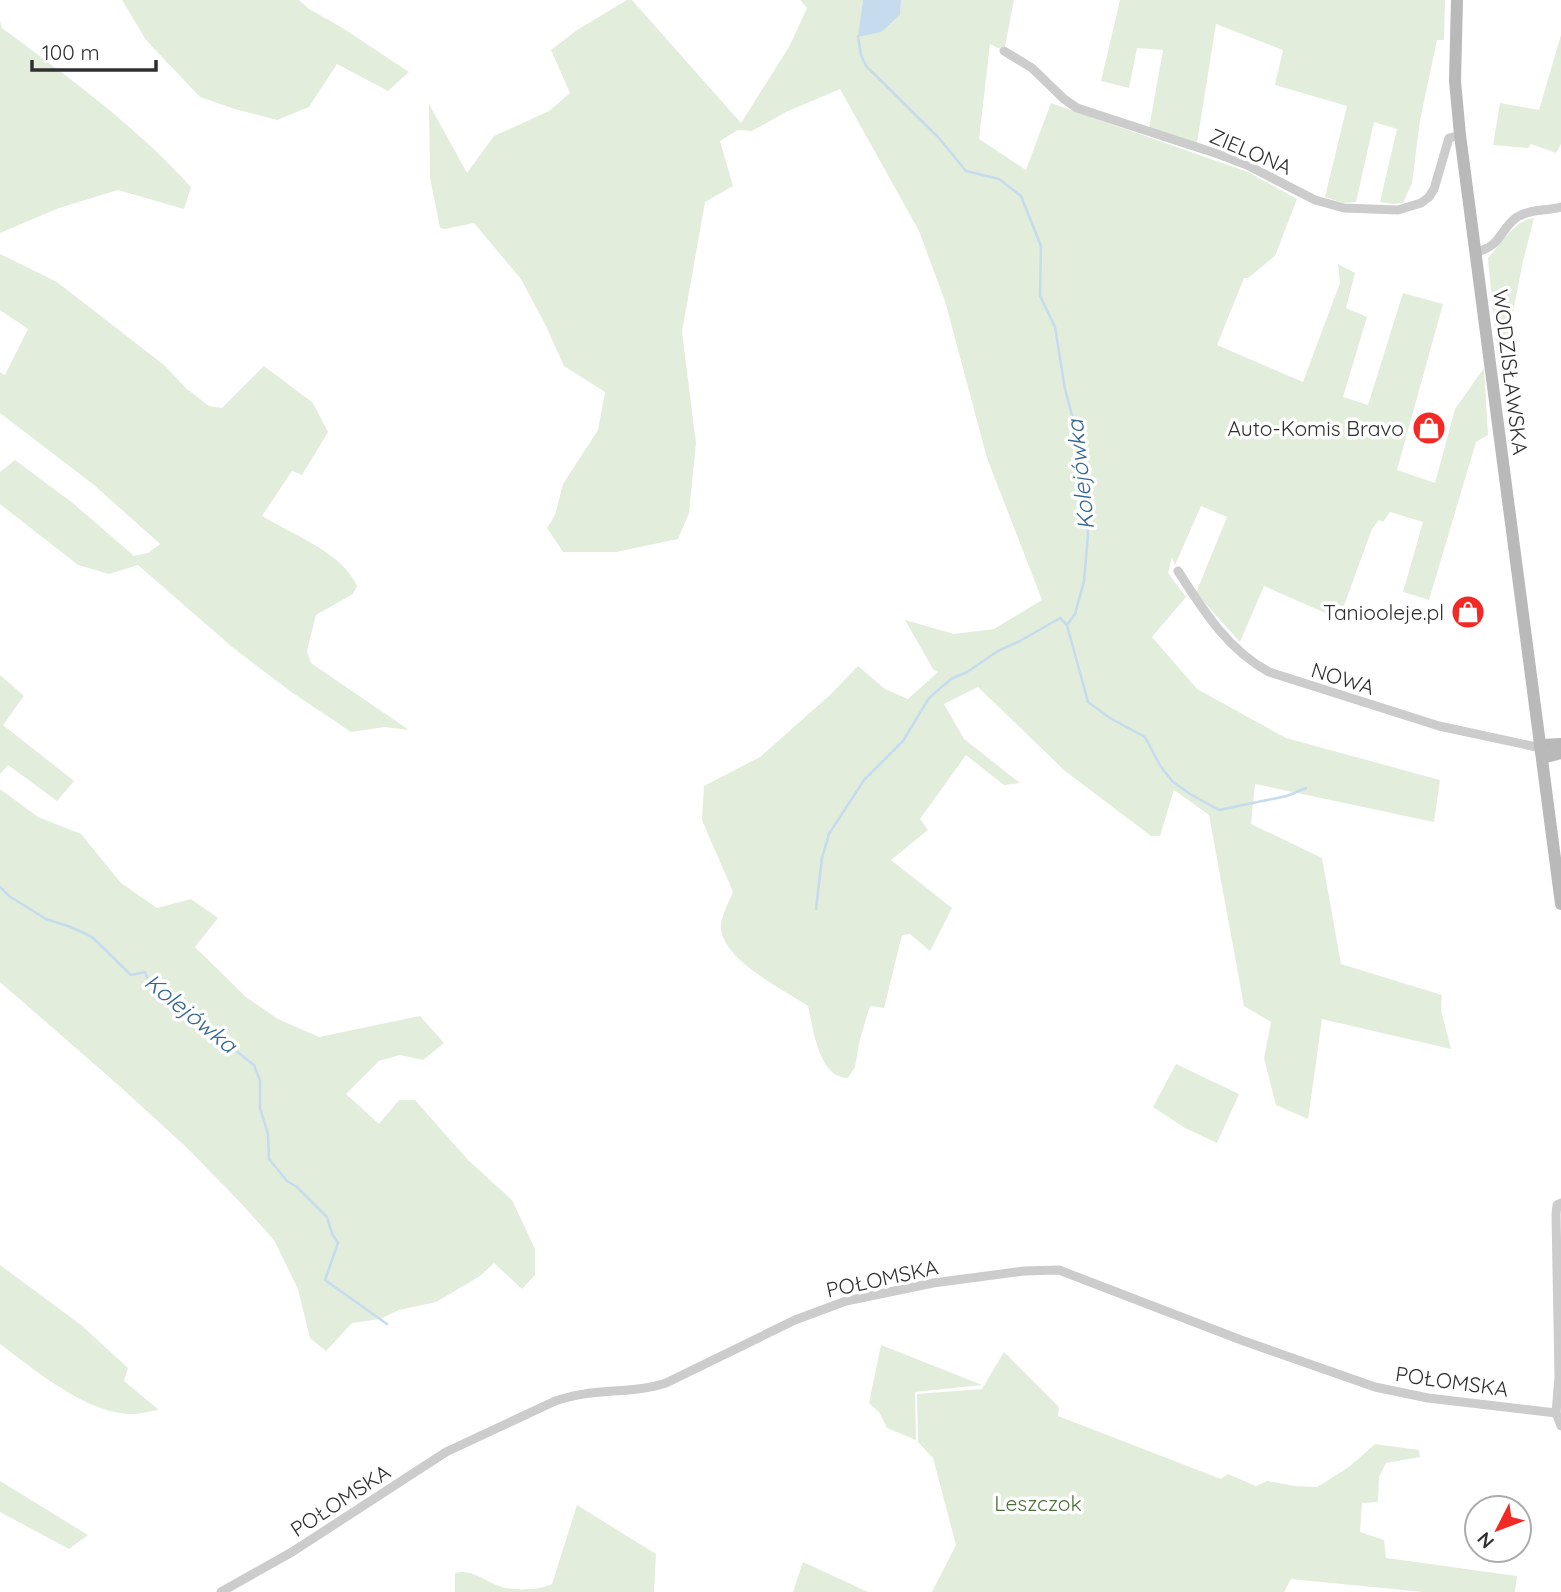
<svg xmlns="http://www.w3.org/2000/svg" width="1561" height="1592" font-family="Quicksand,sans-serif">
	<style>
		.green { fill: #e3eddb }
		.water { fill: #c6dbee }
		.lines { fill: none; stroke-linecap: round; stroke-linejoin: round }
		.stream { stroke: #c6dbee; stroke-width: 2.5 }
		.street { stroke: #ccc; stroke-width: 9 }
		.secondary { stroke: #b9b9b9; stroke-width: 12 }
		.labels { text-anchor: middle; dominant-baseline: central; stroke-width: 7; stroke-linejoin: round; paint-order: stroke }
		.street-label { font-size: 21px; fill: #2f2f2f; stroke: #fff }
		.poi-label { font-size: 21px; fill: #2f2f2f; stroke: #fff; text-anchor: end }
		.park-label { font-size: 21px; fill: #4c6e39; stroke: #fff }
		.water-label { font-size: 23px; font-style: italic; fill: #366897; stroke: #fff }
	</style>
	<rect width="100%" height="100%" fill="#fff"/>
	<g class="green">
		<polygon points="122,0 299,0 309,9 341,27 409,72 388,91 337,64 309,107 277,120 235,109 200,97 146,40"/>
		<path d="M627,0H632L741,123L789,47L807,8L800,0H863L859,37L900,15L901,0H1014L1004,51L990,44L979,139L1026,170L1051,103L1248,172L1297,199L1275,256L1248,278H1244L1217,345L1303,382L1340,283L1338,264L1355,273L1346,308L1367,317L1343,397L1368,405L1403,293L1443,304L1397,470L1435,483L1455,409L1484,368L1488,435L1476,442L1429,600L1403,592L1423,522L1390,512L1383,522L1379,520L1372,529L1339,619L1264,586L1240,642L1196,593L1227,517L1201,506L1175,565L1172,557L1168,573L1186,597L1152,637L1197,689L1286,738L1440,780L1434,822L1255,784L1251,824L1322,858L1341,964L1442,995L1441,1010L1451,1049L1322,1019L1308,1119L1276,1105L1264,1058L1271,1022L1244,1006L1209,815L1174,790L1160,836H1151L1065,771L978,687L944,704L964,739L1020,783L1004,785L966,755L920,819L928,830L891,860L952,908L930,951L910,934L902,935L884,1008L870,1006L860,1039L855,1067L848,1078C819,1079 813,1028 808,1006C783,989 717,958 721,923C723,913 729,901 733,892L702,820L704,786L760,757L830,695L858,666L885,689L908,699L938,672L933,669L905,620L954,634L994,629L1042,600L987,458L945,301L919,231L840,89L786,112L752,131L738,130L720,141L733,186L705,202L682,332L696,443L689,513L678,539L616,552H563L547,528L555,515L563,484L598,430L605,392L564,366L545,324L521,279L474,223L445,229L440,228L430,177L429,104L467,173L494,136L549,111L570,93L551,50L577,30Z"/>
		<polygon points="1120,0 1445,0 1444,40 1437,40 1420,120 1412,183 1403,203 1393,204 1380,202 1397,129 1374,122 1356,202 1343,203 1325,197 1347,106 1275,85 1283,50 1216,24 1197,143 1149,128 1163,50 1137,48 1129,88 1101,81"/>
		<path d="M0,21L2,28C68,77 136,126 191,187L184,209L118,190L59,208L0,233Z"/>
		<polygon points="1561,35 1561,144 1556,153 1531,144 1528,148 1493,145 1500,103 1539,110"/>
		<path d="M1534,218L1523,261L1504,358L1497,354L1488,258C1502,243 1513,221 1534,218Z"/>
		<path d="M0,254L57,282L164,365L187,389L209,406L222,408L264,366L313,403L328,432L302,475L292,471L262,516C293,535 342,552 357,586L353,594L316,615L307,651L311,663L409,730L385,727L351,732L290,691L232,647L138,565L109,574L78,565L0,504V472L15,460L74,504L134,556L148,553L160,544L94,485L0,413V372L5,375L28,329L0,310Z"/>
		<polygon points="0,675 24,696 3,725 74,781 57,801 8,765 0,774"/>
		<polygon points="0,789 38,817 81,834 121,883 157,908 191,899 218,918 195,947 246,997 278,1019 319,1037 420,1016 444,1043 423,1060 400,1055 379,1061 346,1094 379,1124 399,1100 415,1100 468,1160 512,1200 535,1249 535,1275 522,1289 494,1263 480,1276 436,1302 399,1310 380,1319 352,1323 326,1351 310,1338 298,1289 274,1240 238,1200 185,1146 116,1083 0,982"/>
		<polygon points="1176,1064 1239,1094 1217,1143 1185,1128 1153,1107"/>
		<path d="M0,1265L81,1325L128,1368L124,1381L159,1410C149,1411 137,1415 127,1414C82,1410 35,1370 0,1344Z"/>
		<polygon points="881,1345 982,1385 915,1392 916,1440 887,1428 879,1412 869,1403"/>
		<polygon points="1004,1352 1059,1407 1058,1416 1221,1479 1228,1474 1256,1486 1267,1481 1295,1486 1317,1487 1349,1467 1375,1444 1419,1450 1420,1457 1386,1463 1379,1477 1378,1502 1362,1503 1360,1532 1384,1540 1386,1558 1517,1576 1515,1592 1423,1592 1291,1579 1284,1592 932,1592 956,1545 933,1458 918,1442 917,1394 982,1389"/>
		<polygon points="0,1481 88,1535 69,1549 0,1512"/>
		<path d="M577,1505L656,1554L654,1592H455V1573C472,1568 486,1582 502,1587C515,1591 540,1590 552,1584Z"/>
		<polygon points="803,1562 868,1592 793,1592"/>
	</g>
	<polygon class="water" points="863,0 901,0 900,15 881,32 858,37"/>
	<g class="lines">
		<g class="stream">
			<polyline points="1067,625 1088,702 1110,718 1145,737 1161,767 1173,782 1190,794 1219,810 1287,796 1306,788"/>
			<polyline points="0,887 9,896 46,919 71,927 92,937 131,975 145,972 151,987 194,1012 208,1029 254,1065 260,1081 260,1108 268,1134 269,1159 287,1181 297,1187 327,1217 332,1234 338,1243 325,1280 387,1324"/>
			<polyline points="816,909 822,858 829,834 864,780 903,741 929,698 951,679 967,672 998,651 1020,641 1060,618 1067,625 1075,614 1084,581 1088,535 1082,453 1065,389 1055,327 1040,296 1041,246 1021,196 999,179 966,171 938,137 866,66 861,55 858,36"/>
		</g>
		<g class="street">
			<polyline points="1004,51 1032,68 1064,99 1077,108 1218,154 1247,165 1315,200 1344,208 1398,210 1421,203 1429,197 1434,189 1449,138 1460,135"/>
			<path d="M1476,252C1502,246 1499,230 1517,217C1530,209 1547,211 1561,207"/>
			<path d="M1178,571C1203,610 1227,649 1269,672L1439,726L1541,748"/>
			<polyline points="1561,1203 1557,1205 1556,1214 1559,1377 1556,1413 1561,1426"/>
			<path d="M221,1592L292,1552L446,1452L553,1402C590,1387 629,1395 666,1383L795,1320L846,1301L933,1283L1024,1271L1059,1270L1241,1340L1375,1387L1428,1398L1556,1413"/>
		</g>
		<g class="secondary">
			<polyline points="1457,0 1455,81 1460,135 1561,904"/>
			<polyline points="1540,745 1561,744"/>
			<polyline points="1542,758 1561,753"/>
		</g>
	</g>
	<defs>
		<symbol id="shop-disc" viewBox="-11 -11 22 22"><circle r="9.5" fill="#f22924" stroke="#fff"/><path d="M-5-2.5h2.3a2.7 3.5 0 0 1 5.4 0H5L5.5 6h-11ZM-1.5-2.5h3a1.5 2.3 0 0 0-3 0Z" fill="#fff"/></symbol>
	</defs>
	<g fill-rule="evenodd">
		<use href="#shop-disc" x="1410" y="409" width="38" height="38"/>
		<use href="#shop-disc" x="1449" y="593" width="38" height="38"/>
	</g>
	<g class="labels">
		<g class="street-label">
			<text transform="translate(1251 151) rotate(23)">ZIELONA</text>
			<text transform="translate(1511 372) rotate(83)">WODZISŁAWSKA</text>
			<text transform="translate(1343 678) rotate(17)">NOWA</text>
			<text transform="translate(882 1278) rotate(-12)">POŁOMSKA</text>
			<text transform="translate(1452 1381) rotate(8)">POŁOMSKA</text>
			<text transform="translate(340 1500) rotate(-33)">POŁOMSKA</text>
		</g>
		<g class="poi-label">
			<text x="1404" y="428">Auto-Komis Bravo</text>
			<text x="1444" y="612">Taniooleje.pl</text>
		</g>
		<g class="park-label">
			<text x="1038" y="1503">Leszczok</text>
		</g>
		<g class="water-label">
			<text transform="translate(1080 475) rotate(-96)">Kolejówka</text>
			<text transform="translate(191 1013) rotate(39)">Kolejówka</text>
		</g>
	</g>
	<g transform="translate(1498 1529) rotate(228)"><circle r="33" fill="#ffffff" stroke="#acacac" stroke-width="2"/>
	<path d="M0-5L12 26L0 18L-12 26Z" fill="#f22924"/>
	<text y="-10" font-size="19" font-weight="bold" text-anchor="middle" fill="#2f2f2f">N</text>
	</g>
	<path d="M32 60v10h124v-10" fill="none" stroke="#2f2f2f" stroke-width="3.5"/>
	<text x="42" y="60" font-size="21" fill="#2f2f2f" stroke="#ffffff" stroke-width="5" paint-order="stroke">100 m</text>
</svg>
